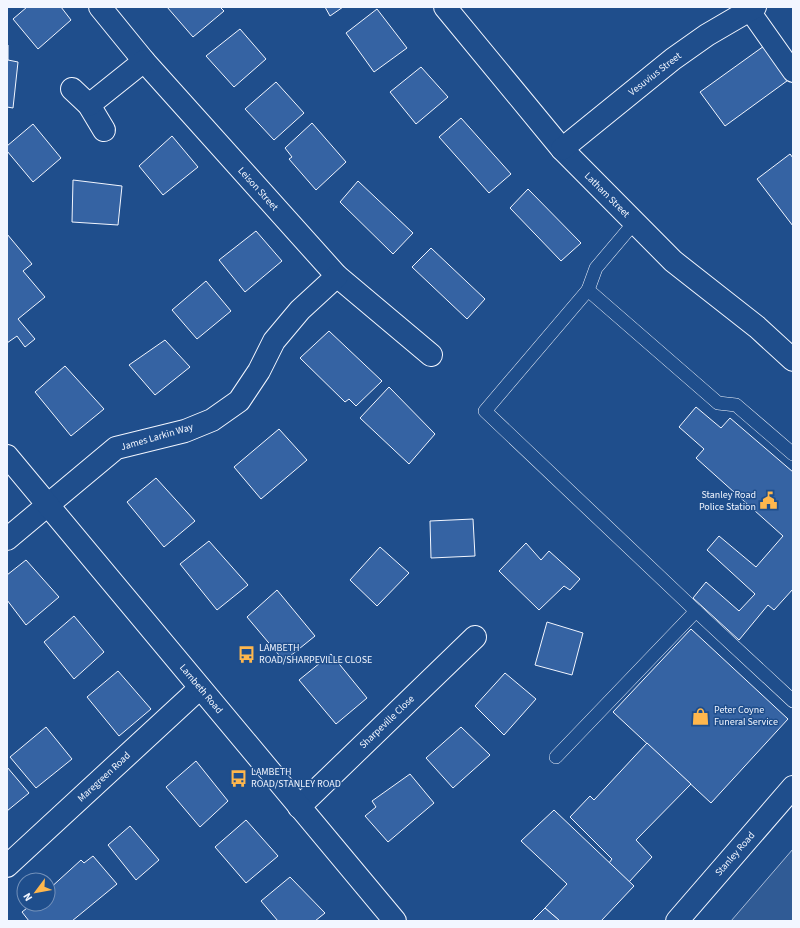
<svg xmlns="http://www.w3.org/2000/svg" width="800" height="928" font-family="'Source Sans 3',sans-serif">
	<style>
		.green { fill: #305b95; stroke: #a8bbd7 }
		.building { fill: #3563a3; stroke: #f2f6ff }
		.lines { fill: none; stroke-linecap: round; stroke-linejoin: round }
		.service-casing { stroke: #f2f6ff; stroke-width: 14 }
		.pedestrian-casing { stroke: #f2f6ff; stroke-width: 22 }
		.minor-casing { stroke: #f2f6ff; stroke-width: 24 }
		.tertiary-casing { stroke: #f2f6ff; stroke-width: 24 }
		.primary-casing { stroke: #f2f6ff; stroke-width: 24 }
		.service { stroke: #1f4e8c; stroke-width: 13 }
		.pedestrian { stroke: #1f4e8c; stroke-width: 20 }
		.minor { stroke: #1f4e8c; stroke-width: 22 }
		.tertiary { stroke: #1f4e8c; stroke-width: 22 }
		.primary { stroke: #1f4e8c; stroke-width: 22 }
		.labels { text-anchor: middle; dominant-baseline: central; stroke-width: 3; stroke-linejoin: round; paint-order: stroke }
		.street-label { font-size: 10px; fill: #f2f6ff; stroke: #1f4e8c }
		.poi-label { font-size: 10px; fill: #f2f6ff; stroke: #1f4e8c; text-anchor: start }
	</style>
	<rect width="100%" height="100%" fill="#1f4e8c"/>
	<polygon class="green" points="793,849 793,921 731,921"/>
	<g class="building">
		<polygon points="27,7 61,7 71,20 38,49 13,19"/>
		<polygon points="167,7 220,7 224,11 193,37"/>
		<polygon points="325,7 343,7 330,16"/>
		<polygon points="377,9 407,48 374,72 346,33"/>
		<polygon points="240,29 266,59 234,87 206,56"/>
		<polygon points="7,45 8,45 8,60 18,62 13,108 7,107"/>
		<polygon points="764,46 791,78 725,126 700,92"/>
		<polygon points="421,67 448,97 416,124 390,92"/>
		<polygon points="276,82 304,113 274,140 245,109"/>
		<polygon points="461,118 511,174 489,193 439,137"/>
		<polygon points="312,123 346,162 316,190 289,159 292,157 285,148"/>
		<polygon points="33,124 61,158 33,182 7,151 7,146"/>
		<polygon points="172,136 198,167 163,195 139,166"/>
		<polygon points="790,154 793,158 793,226 757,179"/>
		<polygon points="73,180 122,186 118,225 72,222"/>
		<polygon points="358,181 413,233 393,254 340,202"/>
		<polygon points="528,189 581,243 561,261 510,208"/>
		<polygon points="256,231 282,261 245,292 219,260"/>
		<polygon points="7,234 32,264 23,271 45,297 18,319 35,339 25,347 17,336 7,343"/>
		<polygon points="431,248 485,299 467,319 412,267"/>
		<polygon points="206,281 231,311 197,339 172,310"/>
		<polygon points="329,331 382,381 356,406 349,399 345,402 300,358"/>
		<polygon points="165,340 190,367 155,395 129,365"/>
		<polygon points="65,366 104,409 71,436 35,392"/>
		<polygon points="389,387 435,434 409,464 360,418"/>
		<polygon points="696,407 721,428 730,418 793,472 793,589 774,610 768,605 739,640 693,598 706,582 739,611 755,594 707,550 719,536 756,567 783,536 696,458 704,449 679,427"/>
		<polygon points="279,429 307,460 261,499 234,467"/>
		<polygon points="156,478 195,521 164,547 127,502"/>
		<polygon points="473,519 475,556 431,558 430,521"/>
		<polygon points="209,541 248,585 217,610 180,564"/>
		<polygon points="526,543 541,560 549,551 580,579 570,590 564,586 539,610 499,571"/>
		<polygon points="380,547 409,573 377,606 350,580"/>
		<polygon points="26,560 59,597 26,625 7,600 7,575"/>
		<polygon points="277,590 315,636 284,661 247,617"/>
		<polygon points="74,616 104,652 74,679 44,642"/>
		<polygon points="547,622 583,633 572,675 535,665"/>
		<polygon points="691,629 788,719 711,803 613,712"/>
		<polygon points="331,654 367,698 336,724 299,680"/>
		<polygon points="118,671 151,709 119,736 87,697"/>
		<polygon points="505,673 536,699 504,735 475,706"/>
		<polygon points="46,727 72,759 36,788 10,757"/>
		<polygon points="461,727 490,755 453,788 426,758"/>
		<polygon points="647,743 691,784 636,840 652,857 629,882 609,863 612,859 570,817 590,796 594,800"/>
		<polygon points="196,761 228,801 200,827 166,787"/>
		<polygon points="7,767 29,793 7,811"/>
		<polygon points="410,774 434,803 388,842 365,816 376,807 372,801"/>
		<polygon points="554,810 634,886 601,921 560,921 545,908 567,884 521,841"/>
		<polygon points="246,820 278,856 246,883 215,847"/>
		<polygon points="130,826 159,860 136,880 108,845"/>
		<polygon points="93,856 117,884 72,921 29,921 22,912 32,904 48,904 48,890 81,860 84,863"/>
		<polygon points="290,877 325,913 315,921 278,921 261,901"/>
		<polygon points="545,908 560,921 532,921"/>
	</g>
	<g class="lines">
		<defs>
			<g id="service">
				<polyline points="634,223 596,268 588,290 718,403 736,405 793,454"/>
				<polyline points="588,290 485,411 696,611 793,701"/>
				<polyline points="556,757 696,611"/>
			</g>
			<polyline id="pedestrian" points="750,11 793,72"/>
			<g id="minor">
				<polyline points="100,7 144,61 337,276 431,355"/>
				<polyline points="445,7 562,149 673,261 757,327 793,360"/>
				<polyline points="72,89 89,105 104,130"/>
				<polyline points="89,105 144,61"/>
				<polyline points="562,149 673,59 707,35 755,7"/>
				<polyline points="7,539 116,448 185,431 212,420 239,401 259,371 274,341 300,310 337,276"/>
				<polyline points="299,807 475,637"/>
				<polyline points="7,866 200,688"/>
			</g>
			<polyline id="tertiary" points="7,456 395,921"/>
			<polyline id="primary" points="677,921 793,787"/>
		</defs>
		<use href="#service" class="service-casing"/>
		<use href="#pedestrian" class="pedestrian-casing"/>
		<use href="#minor" class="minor-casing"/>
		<use href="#tertiary" class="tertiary-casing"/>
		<use href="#primary" class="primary-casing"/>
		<use href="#service" class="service"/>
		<use href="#pedestrian" class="pedestrian"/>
		<use href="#minor" class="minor"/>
		<use href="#tertiary" class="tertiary"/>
		<use href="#primary" class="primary"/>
	</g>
	<defs>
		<symbol id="civic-bare" viewBox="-9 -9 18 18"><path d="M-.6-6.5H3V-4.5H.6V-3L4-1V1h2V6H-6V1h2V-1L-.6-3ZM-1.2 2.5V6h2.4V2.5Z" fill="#ffb74d" stroke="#1f4e8c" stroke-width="2.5" paint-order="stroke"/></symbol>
		<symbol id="bus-bare" viewBox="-9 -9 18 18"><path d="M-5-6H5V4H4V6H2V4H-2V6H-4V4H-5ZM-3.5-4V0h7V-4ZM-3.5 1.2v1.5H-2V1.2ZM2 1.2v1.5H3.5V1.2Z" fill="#ffb74d" stroke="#1f4e8c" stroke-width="2.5" paint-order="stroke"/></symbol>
		<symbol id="shop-bare" viewBox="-9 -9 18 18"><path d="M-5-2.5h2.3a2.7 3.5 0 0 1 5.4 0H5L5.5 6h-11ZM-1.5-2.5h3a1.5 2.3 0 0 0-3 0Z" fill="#ffb74d" stroke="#1f4e8c" stroke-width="2.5" paint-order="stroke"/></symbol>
	</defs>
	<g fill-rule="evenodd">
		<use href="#civic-bare" x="756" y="488" width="25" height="25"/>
		<use href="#bus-bare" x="234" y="642" width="25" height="25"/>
		<use href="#shop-bare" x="688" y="704" width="25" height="25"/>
		<use href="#bus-bare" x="226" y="766" width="25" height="25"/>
	</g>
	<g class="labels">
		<g class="street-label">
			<text transform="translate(655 74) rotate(-38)">Vesuvius Street</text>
			<text transform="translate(258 189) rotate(48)">Leison Street</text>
			<text transform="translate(607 195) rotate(45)">Latham Street</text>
			<text transform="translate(157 437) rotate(-16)">James Larkin Way</text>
			<text transform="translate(201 689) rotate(50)">Lambeth Road</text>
			<text transform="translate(387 722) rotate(-44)">Sharpeville Close</text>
			<text transform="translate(104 777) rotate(-43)">Maregreen Road</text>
			<text transform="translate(735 854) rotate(-49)">Stanley Road</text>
		</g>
		<g class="poi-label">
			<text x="756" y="495" text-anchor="end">Stanley Road<tspan x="756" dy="12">Police Station</tspan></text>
			<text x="259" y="648">LAMBETH<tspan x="259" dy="12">ROAD/SHARPEVILLE CLOSE</tspan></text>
			<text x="714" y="710">Peter Coyne<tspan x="714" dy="12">Funeral Service</tspan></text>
			<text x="251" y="772">LAMBETH<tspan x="251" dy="12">ROAD/STANLEY ROAD</tspan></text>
		</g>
	</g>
	<rect width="800" height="928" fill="none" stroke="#f2f6ff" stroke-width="16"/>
	<g transform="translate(36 892) rotate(238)"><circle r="19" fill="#1f4e8c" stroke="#7391ba"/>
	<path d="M0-3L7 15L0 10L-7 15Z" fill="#ffb74d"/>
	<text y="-6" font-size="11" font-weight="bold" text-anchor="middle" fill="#f2f6ff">N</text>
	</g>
</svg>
